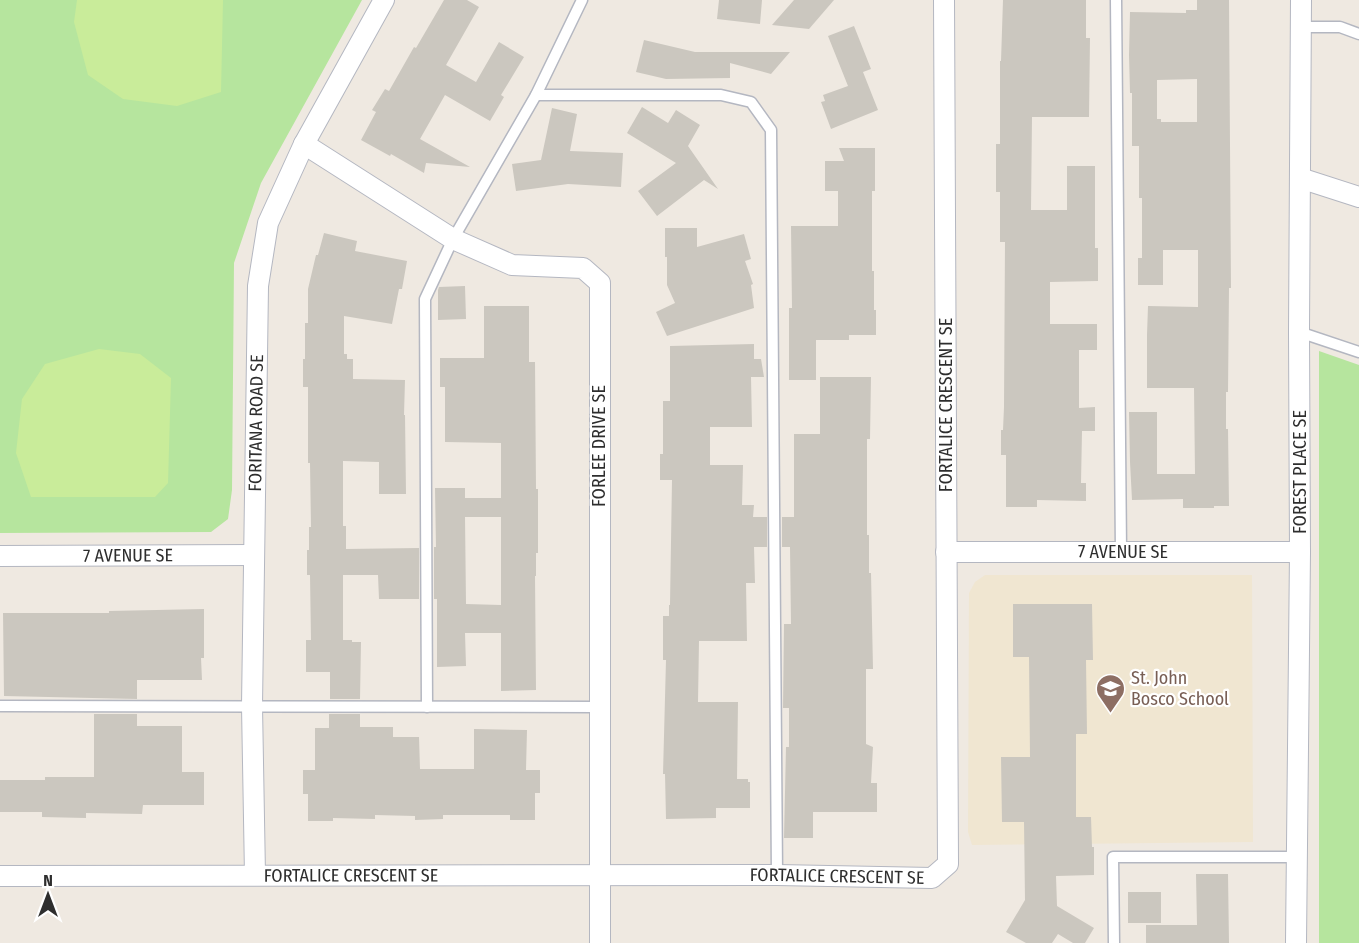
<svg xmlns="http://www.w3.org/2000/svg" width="1359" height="943" font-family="'Fira Sans Condensed',sans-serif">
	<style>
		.education { fill: #f0e6d1 }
		.green { fill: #b6e59e }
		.pitch { fill: #c9ec9a }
		.building { fill: #cbc7bf; fill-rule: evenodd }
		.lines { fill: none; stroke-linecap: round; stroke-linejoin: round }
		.lane-casing { stroke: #b4b7c1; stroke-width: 13 }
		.street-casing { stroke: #b4b7c1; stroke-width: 22 }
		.lane { stroke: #fff; stroke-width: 10 }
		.street { stroke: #fff; stroke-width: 20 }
		.labels { text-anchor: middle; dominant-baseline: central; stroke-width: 4.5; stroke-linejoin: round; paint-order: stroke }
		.street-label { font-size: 18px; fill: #2e2e2e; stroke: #fff }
		.education-label { font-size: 18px; fill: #785e54; stroke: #fff; text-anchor: start }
	</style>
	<rect width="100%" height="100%" fill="#efe9e1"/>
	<polygon class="education" points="985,575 1252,575 1253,842 972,845 968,832 969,593 975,582"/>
	<g class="green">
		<polygon points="0,0 362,0 261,183 234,263 232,490 228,519 211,532 0,533"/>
		<polygon points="1319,351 1359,365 1359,943 1319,943"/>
	</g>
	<g class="pitch">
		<polygon points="77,0 223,0 221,92 177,106 123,99 88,75 74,22"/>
		<polygon points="99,349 140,354 171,378 168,483 155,497 31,497 16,453 22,399 45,364"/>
	</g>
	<g class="building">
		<polygon points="444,0 467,0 479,7 446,65 476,82 499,42 524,57 501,95 504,97 490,121 445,95 420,139 470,167 426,163 424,173 391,154 390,156 361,140 376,112 372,110 385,89 389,91 414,47 416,48"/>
		<polygon points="719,0 762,0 760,24 717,19"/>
		<polygon points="794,0 834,0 809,29 772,25"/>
		<polygon points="1003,0 1086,0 1086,38 1090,38 1089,117 1032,117 1031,210 1067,210 1067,166 1095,166 1095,248 1098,248 1098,281 1050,282 1050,324 1097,324 1097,350 1079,350 1079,408 1095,407 1095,431 1082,431 1081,483 1086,483 1086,501 1037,500 1037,507 1006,507 1006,455 1001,455 1001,430 1003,430 1004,407 1005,242 1000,242 1000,192 996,192 996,144 1000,144 1000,61 1001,61"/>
		<path d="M1197,0H1229L1231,288H1229L1228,392H1226V429H1228L1229,506H1214V508H1183V499L1132,500L1130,462L1129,412H1157V474H1195L1194,388H1147V335L1148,306L1198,307V250H1163V285H1138V258H1142V198H1139V146H1132V93H1130L1129,55L1130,12L1186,13V10H1197ZM1197,79V122H1161V119H1157V80Z"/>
		<polygon points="854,26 871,69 863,72 878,110 831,129 821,102 825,101 823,95 848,86 828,36"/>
		<polygon points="644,40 695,52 790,52 771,74 730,63 730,78 666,79 636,72"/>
		<polygon points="642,107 668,123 676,110 700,125 688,146 718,189 704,180 657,216 638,191 676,163 627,133"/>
		<polygon points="552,108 577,114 570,151 623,153 621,187 568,184 516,191 512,164 541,160"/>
		<polygon points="839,148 875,148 875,191 872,191 872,271 874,271 874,310 876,310 876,335 849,335 849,340 816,340 816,380 789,380 789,308 792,308 791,226 838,226 838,191 825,191 825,161 844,161"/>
		<polygon points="665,228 697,228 697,247 744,234 751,259 745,261 753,284 751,285 754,308 667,336 656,312 675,303 667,285 667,257 665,257"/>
		<polygon points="324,233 357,241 355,251 407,261 402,289 399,289 392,324 344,316 344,354 347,354 347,359 353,359 353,379 405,380 404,415 405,415 406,494 379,494 379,462 343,461 343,526 346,526 346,549 419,548 419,599 379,599 378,575 343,575 343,640 352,640 352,642 361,642 360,699 330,699 330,672 306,672 306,640 311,640 310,575 307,575 307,550 309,550 309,527 311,527 310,463 308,463 308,387 303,387 303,359 305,359 305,323 308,323 308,289 316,255 318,255"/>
		<polygon points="465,286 466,319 438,320 438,290 439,287"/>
		<path d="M484,306H529V362H535L536,489H538V553H536V576H535L536,690L501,691V633H465L466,666L437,667V599H434V547H436L435,488H465V498H501V443L445,442V387H440V358H484ZM465,517H501V605L466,604Z"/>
		<polygon points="754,344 754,359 761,359 764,377 751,377 752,427 710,427 710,465 743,465 742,505 754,505 753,517 767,517 767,547 754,547 755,583 746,583 747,641 699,641 698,702 738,702 737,779 748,779 748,782 750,782 750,808 716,808 716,818 666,819 665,774 663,774 666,660 663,660 663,616 669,616 669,605 670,605 672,480 660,480 660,454 663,454 663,401 670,401 670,346"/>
		<polygon points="820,377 871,377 870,439 867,439 867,535 869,535 869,573 871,573 873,669 866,669 866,744 873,747 871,783 877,783 877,812 813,812 813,838 784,838 786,747 789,747 789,708 783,708 784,624 791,624 790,547 782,547 782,517 794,517 794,434 820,434"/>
		<polygon points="1013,604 1092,604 1093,660 1086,660 1087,734 1076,734 1076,817 1091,817 1092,847 1094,847 1094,875 1056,876 1057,906 1094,928 1085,943 1073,943 1058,934 1052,943 1026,943 1006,932 1025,900 1024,822 1002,822 1001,757 1030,757 1029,657 1013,657"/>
		<polygon points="204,609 204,658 201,658 202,680 137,680 137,699 4,696 3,613 109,613 109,611"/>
		<polygon points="94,714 137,714 137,726 182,726 182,772 204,772 204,805 143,805 142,814 86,813 86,818 42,817 42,812 0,812 0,780 45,780 45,777 94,777"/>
		<polygon points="329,714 360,714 360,727 393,727 393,737 419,737 420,769 474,769 474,729 527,730 526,770 540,770 540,793 535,793 535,820 510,820 510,815 443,815 443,819 415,820 415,816 375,815 375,819 333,818 333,821 308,821 308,794 303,794 303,770 315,770 315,728 329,728"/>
		<polygon points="1196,874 1228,874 1229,943 1146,943 1146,925 1197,925"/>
		<rect x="1128" y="892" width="33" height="31"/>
	</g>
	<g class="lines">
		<defs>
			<g id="lane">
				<polyline points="1116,0 1121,552"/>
				<polyline points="1301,27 1340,27 1359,34"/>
				<polyline points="536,95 721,95 751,102 771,130 777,875"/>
				<polyline points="1299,332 1359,352"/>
				<polyline points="0,706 599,707"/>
				<polyline points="427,707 425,299 453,239 536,95 582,0"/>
				<polyline points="1114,943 1113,857 1296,857"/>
			</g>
			<g id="street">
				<polyline points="304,144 453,239 512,265 583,268 600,283 600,943"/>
				<polyline points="1300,178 1359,197"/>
				<path id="s1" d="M946,552H1300"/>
				<path id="s2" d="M0,556L254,555"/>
				<path id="s3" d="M255,875L252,706L258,286L268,223L304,144L384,0"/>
				<path id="s4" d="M0,876L777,875L932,878L948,864L944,0"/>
				<polyline points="1296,943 1300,552 1299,332 1301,0"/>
			</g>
		</defs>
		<use href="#lane" class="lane-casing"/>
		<use href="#street" class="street-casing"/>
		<use href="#lane" class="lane"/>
		<use href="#street" class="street"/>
	</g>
	<defs>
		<symbol id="school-pin" viewBox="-11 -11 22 30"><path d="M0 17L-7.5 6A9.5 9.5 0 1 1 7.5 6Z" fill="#8d6e63" stroke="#fff"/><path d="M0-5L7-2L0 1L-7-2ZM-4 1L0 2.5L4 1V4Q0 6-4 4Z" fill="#fff"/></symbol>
	</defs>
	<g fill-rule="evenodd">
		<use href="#school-pin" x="1094" y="672" width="33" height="45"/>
	</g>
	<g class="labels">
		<g class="street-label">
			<text transform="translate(946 405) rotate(-90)">FORTALICE CRESCENT SE</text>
			<text stroke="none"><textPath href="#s3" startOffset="452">FORITANA ROAD SE</textPath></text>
			<text transform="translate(599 446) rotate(-90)">FORLEE DRIVE SE</text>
			<text transform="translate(1300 472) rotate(-90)">FOREST PLACE SE</text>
			<text stroke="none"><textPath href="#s1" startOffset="177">7 AVENUE SE</textPath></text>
			<text stroke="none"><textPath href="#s2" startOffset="128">7 AVENUE SE</textPath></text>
			<text stroke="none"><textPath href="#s4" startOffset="351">FORTALICE CRESCENT SE</textPath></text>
			<text stroke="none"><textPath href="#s4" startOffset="837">FORTALICE CRESCENT SE</textPath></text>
		</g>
		<g class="education-label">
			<text x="1131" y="678">St. John<tspan x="1131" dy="21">Bosco School</tspan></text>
		</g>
	</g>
	<g transform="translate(48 895)" stroke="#ffffff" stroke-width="4.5" paint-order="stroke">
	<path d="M0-4.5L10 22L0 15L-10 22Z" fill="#2e2e2e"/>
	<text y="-9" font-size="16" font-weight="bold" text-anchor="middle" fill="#2e2e2e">N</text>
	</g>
</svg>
